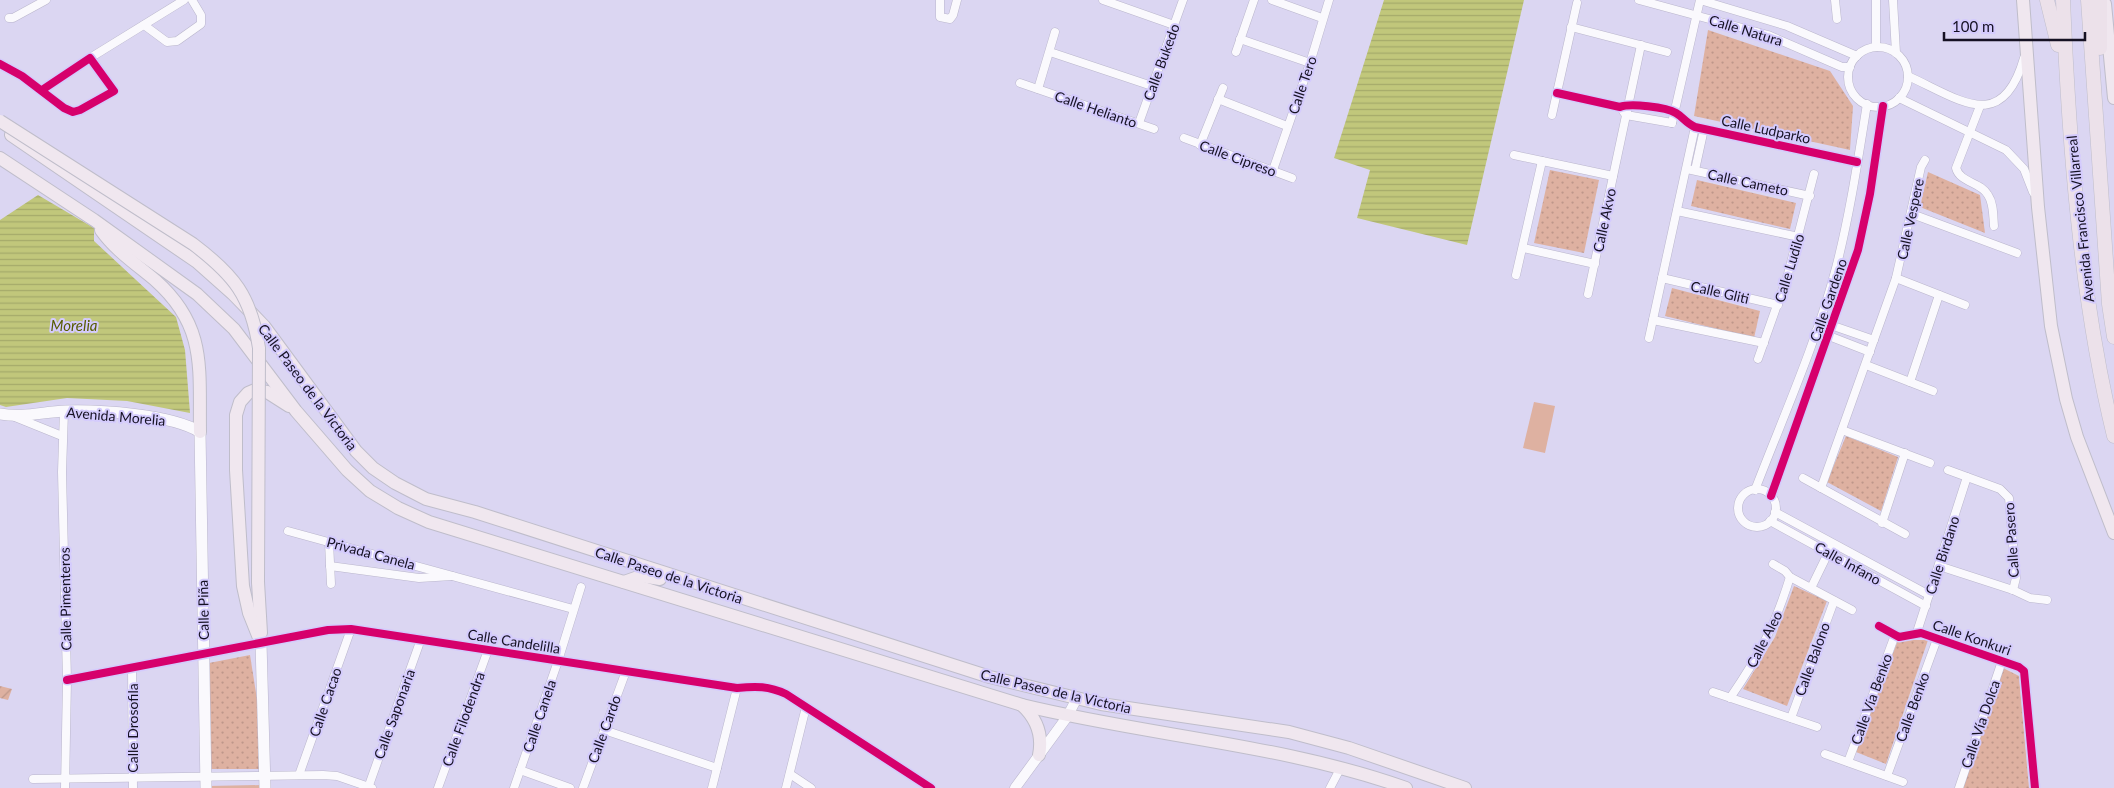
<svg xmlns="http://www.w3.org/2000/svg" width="2114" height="788" font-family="Lato,sans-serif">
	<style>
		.grass { fill: #deb1a1 }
		.park { fill: url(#park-dots) }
		.garden { fill: url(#garden-furrows) }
		.water { fill: url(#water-rules) }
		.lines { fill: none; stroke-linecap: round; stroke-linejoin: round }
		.minor-casing { stroke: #bab6cc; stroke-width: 9 }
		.tertiary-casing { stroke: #bab6cc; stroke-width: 11 }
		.secondary-casing { stroke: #bab6cc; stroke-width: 12 }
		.primary-casing { stroke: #bfbdca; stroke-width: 14 }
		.trunk-casing { stroke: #bfbdca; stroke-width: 15 }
		.minor { stroke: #faf9fd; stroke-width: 8 }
		.tertiary { stroke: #faf9fd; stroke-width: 10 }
		.secondary { stroke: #faf9fd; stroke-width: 11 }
		.primary { stroke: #f0e7ef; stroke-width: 12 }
		.trunk { stroke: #ece1ea; stroke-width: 14 }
		.primary-bridge-casing { stroke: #bfbdca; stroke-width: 14; stroke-linecap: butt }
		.primary-bridge { stroke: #f0e7ef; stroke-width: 12 }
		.cycleway-casing { stroke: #d4cbfd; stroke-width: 11 }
		.cycleway { stroke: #d6006c; stroke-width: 8 }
		.labels { text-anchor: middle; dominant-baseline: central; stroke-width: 4; stroke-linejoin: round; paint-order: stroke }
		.street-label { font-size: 14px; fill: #151123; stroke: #d4cbfd }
		.water-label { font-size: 15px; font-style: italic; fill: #575c00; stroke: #d4cbfd }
	</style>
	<defs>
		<pattern id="park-dots" width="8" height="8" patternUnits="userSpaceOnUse" patternTransform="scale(1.25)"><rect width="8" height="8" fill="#deb1a1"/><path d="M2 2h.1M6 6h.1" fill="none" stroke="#be978a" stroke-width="1.8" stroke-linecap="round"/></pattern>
		<pattern id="garden-furrows" width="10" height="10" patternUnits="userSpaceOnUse" patternTransform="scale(1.25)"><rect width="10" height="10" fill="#deb1a1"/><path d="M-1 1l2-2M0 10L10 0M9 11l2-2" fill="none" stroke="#be978a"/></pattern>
		<pattern id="water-rules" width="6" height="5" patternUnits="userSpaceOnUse" patternTransform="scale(1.25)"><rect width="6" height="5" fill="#c1c77b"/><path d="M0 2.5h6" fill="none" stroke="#a5aa6a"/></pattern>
	</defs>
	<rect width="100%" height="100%" fill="#dbd6f2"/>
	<g class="grass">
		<polygon points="1534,402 1555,406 1545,453 1523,448"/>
		<polygon points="261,785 262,788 210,788 209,786"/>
	</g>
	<g class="park">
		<polygon points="1708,30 1830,71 1853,106 1850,150 1694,116"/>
		<polygon points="1550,170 1599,180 1584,253 1534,243"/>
		<polygon points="1928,172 1980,195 1985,233 1920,207"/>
		<polygon points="1697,180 1796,203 1790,229 1691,206"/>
		<polygon points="1672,288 1760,311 1754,338 1665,316"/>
		<polygon points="1846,436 1898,457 1881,511 1827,482"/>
		<polygon points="1794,586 1827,601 1787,706 1743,689 1775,637"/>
		<polygon points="1898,640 1928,640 1886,764 1856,752"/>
		<polygon points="250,655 259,712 260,769 207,769 209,663"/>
		<polygon points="2003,668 2019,676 2029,788 1963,788"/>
	</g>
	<polygon class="garden" points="0,686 12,689 8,700 0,698"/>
	<g class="water">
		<polygon points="1384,0 1524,0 1467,245 1357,218 1370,170 1334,158"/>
		<polygon points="38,195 94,228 94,241 176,317 185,350 190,413 127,401 67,398 6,407 0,405 0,220"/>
	</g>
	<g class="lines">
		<defs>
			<g id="minor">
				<polyline points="940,0 940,17 950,19 953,15 957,0"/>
				<polyline points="1103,0 1174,25"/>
				<polyline points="1272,0 1322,18"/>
				<polyline points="1639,0 1768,35 1842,67 1850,67"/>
				<polyline points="1835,0 1837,19"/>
				<polyline points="1876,0 1876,47"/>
				<polyline points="1893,0 1896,53"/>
				<polyline points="9,18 13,18 46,0"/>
				<polyline points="144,25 167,42 177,41 201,24 201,15 192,0"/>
				<polyline points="1571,27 1667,52"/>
				<polyline points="1240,39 1310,63"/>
				<circle cx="1878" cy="77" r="30"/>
				<polyline points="1050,52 1152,86"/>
				<polyline points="1236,52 1254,0"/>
				<polyline points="90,58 184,0"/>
				<polyline points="0,64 22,76 64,108 73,112 80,110 114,91 90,58 42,90"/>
				<path d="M1908,76C1959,99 2002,135 2024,58"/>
				<polyline points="1020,83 1154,129"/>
				<polyline points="1038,89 1055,32"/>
				<path d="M1557,93L1620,107C1630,103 1666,107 1676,113C1683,117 1686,123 1695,127L1857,162"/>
				<polyline points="1899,98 2006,150 2024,169 2033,192"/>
				<polyline points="1218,99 1287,126"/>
				<path d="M1980,106L1956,168C1960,183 1981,182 1988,195C1994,204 1993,216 1994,226"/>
				<polyline points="1623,111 1626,115 1672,123"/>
				<polyline points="1552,115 1577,3"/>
				<polyline points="1139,123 1183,0"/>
				<polyline points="1672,123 1700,0 1787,26 1857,56"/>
				<polyline points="1184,138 1292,178"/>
				<polyline points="1200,145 1223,88"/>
				<polyline points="1514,155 1613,176"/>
				<polyline points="1687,169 1810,196"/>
				<polyline points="1273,170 1310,63 1329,0"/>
				<polyline points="1695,170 1704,129"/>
				<polyline points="1677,211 1799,237"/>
				<polyline points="1912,214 2017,253"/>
				<polyline points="1523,248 1595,264"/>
				<polyline points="1516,275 1542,161"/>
				<polyline points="1662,278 1778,305"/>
				<polyline points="1896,278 1965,305"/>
				<polyline points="1588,294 1641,45"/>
				<polyline points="1653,320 1764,343"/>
				<polyline points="1819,321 1874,340"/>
				<polyline points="1816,331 1870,352"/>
				<polyline points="1649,338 1695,127"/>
				<polyline points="1758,359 1788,274 1814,174"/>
				<polyline points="1866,365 1933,391"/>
				<polyline points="1910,382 1939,295"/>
				<polyline points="64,411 62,472 67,680 65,788"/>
				<polyline points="15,417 62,436"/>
				<polyline points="1842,430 1930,463"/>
				<polyline points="1948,470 2000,489 2009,498 2016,578 2013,590"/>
				<polyline points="1803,478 1905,534"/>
				<polyline points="1821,488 1896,278 1921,167 1925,160"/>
				<circle cx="1757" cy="508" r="19"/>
				<path d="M1755,490C1783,417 1816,344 1836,268C1850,214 1858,159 1867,104"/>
				<polyline points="1771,496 1858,250 1870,194 1883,106"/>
				<polyline points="1775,512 1929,595"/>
				<polyline points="1770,521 1926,606"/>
				<polyline points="1882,523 1905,453"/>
				<polyline points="288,531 573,609"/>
				<polyline points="329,542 331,584"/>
				<polyline points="1773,564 1785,571 1790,577 1852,610"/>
				<polyline points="330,566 419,578 452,576"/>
				<polyline points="1939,566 2013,590 2030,598 2047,600"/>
				<polyline points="1811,588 1831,547"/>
				<polyline points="1879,626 1899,637 1921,633 2019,667 2024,671 2035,788"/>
				<polyline points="1917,632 1967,477"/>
				<polyline points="132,668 133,788"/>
				<path d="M67,680L328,630L351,629L737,688C756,686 769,686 786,694L931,788"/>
				<polyline points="1713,692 1817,727"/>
				<path d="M1730,698C1759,656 1775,626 1790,577"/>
				<polyline points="1791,718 1834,601"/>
				<polyline points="604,730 717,768"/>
				<polyline points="1825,754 1903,782"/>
				<polyline points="1848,762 1895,635"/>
				<polyline points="520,770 570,788"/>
				<polyline points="790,774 811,788"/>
				<polyline points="299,775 351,629"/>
				<polyline points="1887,776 1937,639"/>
				<polyline points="33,779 323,775 337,776 372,788"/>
				<polyline points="368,788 421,639"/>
				<polyline points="438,788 488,650"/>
				<polyline points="514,788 558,661 581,587"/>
				<polyline points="583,788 626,671"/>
				<polyline points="712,788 737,688"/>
				<polyline points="786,788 806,707"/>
				<polyline points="1330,788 1341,767"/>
				<polyline points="1959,788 2002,661"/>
			</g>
			<polyline id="tertiary" points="1015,788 1067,717 1077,698"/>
			<g id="secondary">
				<path d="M0,414C22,418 43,412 65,411C99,410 171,414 200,432L206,788"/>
				<polyline points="261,643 265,788"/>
			</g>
			<g id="primary">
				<polyline points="2023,0 2038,207 2051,326 2066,399 2077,437 2114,533"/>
				<polyline points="2105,4 2114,98"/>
				<polyline points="11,135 197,262 233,294 264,326 356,451 373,468 395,483 426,499 475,512 990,677 1101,704 1289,732 1349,748 1465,788"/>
				<path d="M0,158L94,220L197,294L234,329L296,411L347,470L370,491L398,508L429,522L1022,705C1149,736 1282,744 1406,788"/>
				<path d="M101,230C115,250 136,264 155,280C207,326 199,368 200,432"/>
				<polyline points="258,582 261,633"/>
				<polyline points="624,582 641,576 660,579"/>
				<polyline points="261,643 249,613 243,586 236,470 236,415 240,402 248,393 255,390 267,392 289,406"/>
				<path d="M1022,705C1036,718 1043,735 1039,755"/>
			</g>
			<g id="trunk">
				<polyline points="2047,0 2058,45"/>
				<path d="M2063,0C2069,143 2080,297 2114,436"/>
				<polyline points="2088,0 2109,304 2114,337"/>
				<polyline points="2100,0 2100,48"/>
			</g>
		</defs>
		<use href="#minor" class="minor-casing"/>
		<use href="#tertiary" class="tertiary-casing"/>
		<use href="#secondary" class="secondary-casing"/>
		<use href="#primary" class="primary-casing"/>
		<use href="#trunk" class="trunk-casing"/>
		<use href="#minor" class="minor"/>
		<use href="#tertiary" class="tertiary"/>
		<use href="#secondary" class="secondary"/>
		<use href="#primary" class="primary"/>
		<use href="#trunk" class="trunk"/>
		<defs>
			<path id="primary-bridge" d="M0,121L193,244C234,275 251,296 259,348L258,582"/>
		</defs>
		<use href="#primary-bridge" class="primary-bridge-casing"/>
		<use href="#primary-bridge" class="primary-bridge"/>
		<defs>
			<g id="cycleway">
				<polyline points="0,64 22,76 64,108 73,112 80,110 114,91 90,58 42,90"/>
				<path d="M1557,93L1620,107C1630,103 1666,107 1676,113C1683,117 1686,123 1695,127L1857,162"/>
				<polyline points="1771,496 1858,250 1870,194 1883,106"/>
				<polyline points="1879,626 1899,637 1921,633 2019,667 2024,671 2035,788"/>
				<path d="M67,680L328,630L351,629L737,688C756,686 769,686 786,694L931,788"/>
			</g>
		</defs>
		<use href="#cycleway" class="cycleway-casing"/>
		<use href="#cycleway" class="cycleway"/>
	</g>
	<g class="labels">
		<g class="street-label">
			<text transform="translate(1746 30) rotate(17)">Calle Natura</text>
			<text transform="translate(1161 62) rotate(-70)">Calle Bukedo</text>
			<text transform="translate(1302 85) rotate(-71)">Calle Tero</text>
			<text transform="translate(1096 109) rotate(19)">Calle Helianto</text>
			<text transform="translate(1766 129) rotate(12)">Calle Ludparko</text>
			<text transform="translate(1238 158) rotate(20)">Calle Cipreso</text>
			<text transform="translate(1748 182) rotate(12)">Calle Cameto</text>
			<text transform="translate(1910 219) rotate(-78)">Calle Vespere</text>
			<text transform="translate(2080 219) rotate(-96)">Avenida Francisco Villarreal</text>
			<text transform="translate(1604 220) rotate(-78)">Calle Akvo</text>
			<text transform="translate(1789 268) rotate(-73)">Calle Ludilo</text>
			<text transform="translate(1720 292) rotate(13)">Calle Gliti</text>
			<text transform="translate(1828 300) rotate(-71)">Calle Gardeno</text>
			<text transform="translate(308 387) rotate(53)">Calle Paseo de la Victoria</text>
			<text transform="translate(116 416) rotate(5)">Avenida Morelia</text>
			<text transform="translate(2011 540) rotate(-94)">Calle Pasero</text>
			<text transform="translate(371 553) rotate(15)">Privada Canela</text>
			<text transform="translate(1942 555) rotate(-72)">Calle Birdano</text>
			<text transform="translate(1848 563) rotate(29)">Calle Infano</text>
			<text transform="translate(669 575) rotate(18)">Calle Paseo de la Victoria</text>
			<text transform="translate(65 599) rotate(-91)">Calle Pimenteros</text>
			<text transform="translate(203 610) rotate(-91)">Calle Piña</text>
			<text transform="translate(1972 637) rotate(19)">Calle Konkuri</text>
			<text transform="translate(1764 639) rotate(-63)">Calle Aleo</text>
			<text transform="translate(514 641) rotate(9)">Calle Candelilla</text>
			<text transform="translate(1812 659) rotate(-70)">Calle Balono</text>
			<text transform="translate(1056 691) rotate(13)">Calle Paseo de la Victoria</text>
			<text transform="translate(1871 699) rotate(-70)">Calle Vía Benko</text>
			<text transform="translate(325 702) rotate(-71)">Calle Cacao</text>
			<text transform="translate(1912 707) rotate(-70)">Calle Benko</text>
			<text transform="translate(394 714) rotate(-70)">Calle Saponaria</text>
			<text transform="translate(539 716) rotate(-71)">Calle Canela</text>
			<text transform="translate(463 719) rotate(-70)">Calle Filodendra</text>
			<text transform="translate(1980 724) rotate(-71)">Calle Vía Dolca</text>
			<text transform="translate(132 728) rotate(-90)">Calle Drosofila</text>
			<text transform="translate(604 729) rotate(-70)">Calle Cardo</text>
		</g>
		<g class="water-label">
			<text x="74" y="325">Morelia</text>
		</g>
	</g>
	<path d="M1944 32v8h141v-8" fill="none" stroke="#151123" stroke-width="2.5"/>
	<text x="1952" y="32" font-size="15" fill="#151123" stroke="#d4cbfd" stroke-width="4" paint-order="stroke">100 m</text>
</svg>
